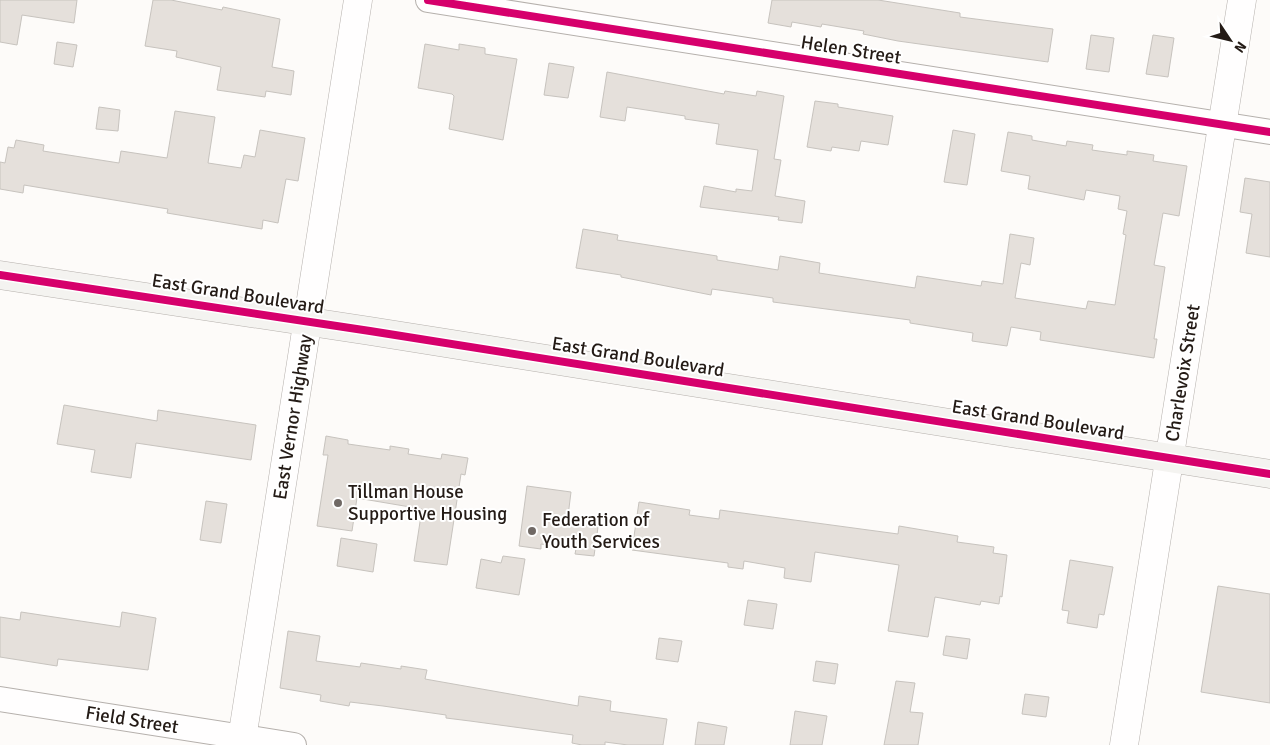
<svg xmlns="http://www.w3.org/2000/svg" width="1270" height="745" font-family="Signika,sans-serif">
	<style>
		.building { fill: #e5e0db; stroke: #c7c3be }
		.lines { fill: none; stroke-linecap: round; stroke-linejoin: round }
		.minor-casing { stroke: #b5b0ac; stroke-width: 26 }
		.tertiary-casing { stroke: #b5b0ac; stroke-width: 29 }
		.secondary-casing { stroke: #b5b0ac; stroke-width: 29 }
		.minor { stroke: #fffefe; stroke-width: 24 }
		.tertiary { stroke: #fffefe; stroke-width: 28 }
		.secondary { stroke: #f4f3f0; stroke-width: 28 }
		.cycleway-casing { stroke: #fff; stroke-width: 11 }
		.cycleway { stroke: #d6006c; stroke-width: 8 }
		.poi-dot { fill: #706965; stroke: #fff; stroke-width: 2 }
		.labels { text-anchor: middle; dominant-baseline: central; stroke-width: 4; stroke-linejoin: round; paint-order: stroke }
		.street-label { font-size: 19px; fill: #241b16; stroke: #fff }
		.poi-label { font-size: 19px; fill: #241b16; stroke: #fff; text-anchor: start }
	</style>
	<rect width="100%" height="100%" fill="#fdfbf9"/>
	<g class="building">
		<polygon points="0,0 77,0 74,23 22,15 17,45 0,42"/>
		<polygon points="153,0 171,0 222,10 223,7 280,19 272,67 294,71 291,95 266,91 265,97 217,90 221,67 176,57 177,51 145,46"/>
		<polygon points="772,0 878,0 960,13 960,17 1053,29 1048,62 898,41 863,34 864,31 822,24 821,27 792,22 791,27 768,23"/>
		<polygon points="1091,35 1114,38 1109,72 1086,69"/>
		<polygon points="1153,35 1174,38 1168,77 1146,74"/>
		<polygon points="57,42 77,45 73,67 54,64"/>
		<polygon points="425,44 459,50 459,44 485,48 485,54 517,59 503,140 449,129 454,96 452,94 418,88"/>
		<polygon points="549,63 574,67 568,98 544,95"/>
		<polygon points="607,72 724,94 725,91 756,96 757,91 784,96 774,159 781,160 775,196 805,201 802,223 778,220 779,217 700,207 704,186 736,192 736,189 752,191 758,150 716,144 719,124 685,119 685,116 627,107 625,121 600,117"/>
		<polygon points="815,101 838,104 838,107 893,116 888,145 861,141 859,151 832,147 831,151 807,147"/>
		<polygon points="99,107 120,110 118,131 96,129"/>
		<polygon points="175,111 215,117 208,163 241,168 244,155 255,157 260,130 305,138 298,181 286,179 278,223 263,220 262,229 167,213 168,209 24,185 23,193 0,189 0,162 5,163 8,147 14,148 16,140 44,145 43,151 119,163 121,151 167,158"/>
		<polygon points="953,130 975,134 967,185 944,182"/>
		<polygon points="1008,132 1032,136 1032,140 1066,146 1067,141 1093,145 1092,150 1127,155 1127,151 1154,155 1153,161 1187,166 1179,216 1163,213 1154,265 1165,267 1154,339 1157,339 1154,358 1040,340 1041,332 1011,327 1007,346 972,341 973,333 910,323 910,320 773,302 773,298 712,289 711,295 621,277 621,275 576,268 583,229 618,235 617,240 717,256 717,260 778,270 780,256 820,263 819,273 915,288 917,276 981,286 982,281 1003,284 1010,234 1034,238 1030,265 1021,263 1015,298 1086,309 1088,301 1115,305 1126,235 1123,234 1127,211 1118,209 1120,196 1086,190 1084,200 1028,189 1030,176 1001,171"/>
		<polygon points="1245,178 1270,182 1270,257 1246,253 1252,214 1240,212"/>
		<polygon points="64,405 157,421 158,410 256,425 251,460 136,443 131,478 91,472 95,450 57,444"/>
		<polygon points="326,436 348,440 348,444 390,450 390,446 409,449 408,454 441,459 442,454 468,458 465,475 461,474 447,565 414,561 422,509 357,498 352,531 317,526 328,455 323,455"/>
		<polygon points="527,486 571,492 568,516 599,520 594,556 575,554 576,549 541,544 541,549 519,546"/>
		<polygon points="206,501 227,504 221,543 200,540"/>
		<polygon points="639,502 690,510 689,515 719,519 720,510 898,534 899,526 958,536 957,542 994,547 993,553 1007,555 1002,597 1000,596 999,604 981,601 980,605 935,597 928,637 888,631 899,565 815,552 811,582 784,578 785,568 744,561 743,569 728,567 728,563 632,550"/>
		<polygon points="341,538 377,544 373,572 337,566"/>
		<polygon points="503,556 525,559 519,595 476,588 481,559 501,563"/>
		<polygon points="1070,560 1113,567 1104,615 1099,614 1097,628 1067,623 1069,611 1062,610"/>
		<polygon points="1218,586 1270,594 1270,703 1201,692"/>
		<polygon points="748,600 777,604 773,629 744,625"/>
		<polygon points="21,612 120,627 122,612 156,618 148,670 58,659 57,666 0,657 0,617 20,620"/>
		<polygon points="288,631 320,636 316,661 360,667 361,663 401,669 401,666 427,670 425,679 578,706 579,696 611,701 610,711 667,719 663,745 628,745 605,742 605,745 582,745 572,743 573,735 470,721 446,718 446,715 383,706 350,702 349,706 320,701 321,695 280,688"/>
		<polygon points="946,636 970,639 967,659 943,655"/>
		<polygon points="659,638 682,641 678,662 656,659"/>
		<polygon points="816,661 838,664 835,684 813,681"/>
		<polygon points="896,681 915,683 910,712 923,713 918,745 884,745"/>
		<polygon points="1025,694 1049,697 1046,717 1022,714"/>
		<polygon points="795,711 827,716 822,745 790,745"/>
		<polygon points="698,722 727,727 724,745 695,745"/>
	</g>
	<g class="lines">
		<defs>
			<g id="minor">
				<polyline points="428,0 1270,132"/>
				<polyline points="0,699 294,745"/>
			</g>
			<g id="tertiary">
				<polyline points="241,745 358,0"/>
				<polyline points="1124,745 1242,0"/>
			</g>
			<polyline id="secondary" points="0,275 370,331 1270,474"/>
		</defs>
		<use href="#minor" class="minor-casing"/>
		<use href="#tertiary" class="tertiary-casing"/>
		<use href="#secondary" class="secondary-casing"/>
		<use href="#minor" class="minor"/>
		<use href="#tertiary" class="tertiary"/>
		<use href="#secondary" class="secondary"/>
		<defs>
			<g id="cycleway">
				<polyline points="428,0 1270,132"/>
				<polyline points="0,275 370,331 1270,474"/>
			</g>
		</defs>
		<use href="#cycleway" class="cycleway-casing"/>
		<use href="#cycleway" class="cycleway"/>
	</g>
	<g class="poi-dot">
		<circle cx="338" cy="503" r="5"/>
		<circle cx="532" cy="531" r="5"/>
	</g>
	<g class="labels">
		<g class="street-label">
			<text transform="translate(851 50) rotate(9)">Helen Street</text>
			<text transform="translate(238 294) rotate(9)">East Grand Boulevard</text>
			<text transform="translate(638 357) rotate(9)">East Grand Boulevard</text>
			<text transform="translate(1183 373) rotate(-81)">Charlevoix Street</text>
			<text transform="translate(293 417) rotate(-81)">East Vernor Highway</text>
			<text transform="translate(1038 420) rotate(9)">East Grand Boulevard</text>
			<text transform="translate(132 720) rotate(9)">Field Street</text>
		</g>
		<g class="poi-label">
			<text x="348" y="492">Tillman House<tspan x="348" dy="22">Supportive Housing</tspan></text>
			<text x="542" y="520">Federation of<tspan x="542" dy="22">Youth Services</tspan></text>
		</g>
	</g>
	<g transform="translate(1230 40) rotate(125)" stroke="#ffffff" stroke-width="4" paint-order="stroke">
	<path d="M0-4L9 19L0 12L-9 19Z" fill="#241b16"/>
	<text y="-8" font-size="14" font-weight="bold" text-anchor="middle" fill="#241b16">N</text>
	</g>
</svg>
